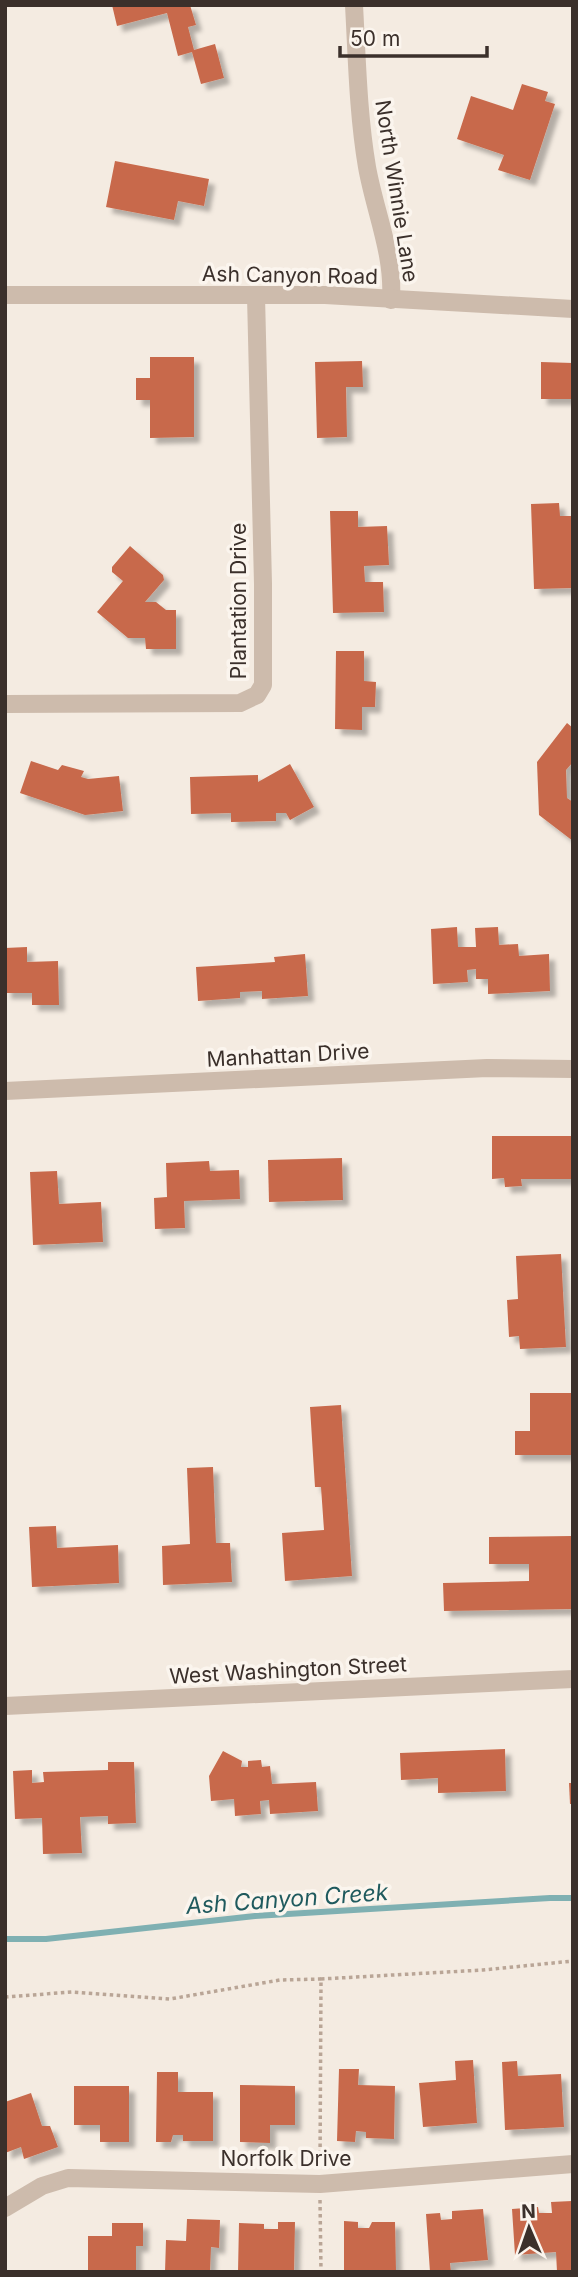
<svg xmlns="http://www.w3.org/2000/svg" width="578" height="2277" font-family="Inter,sans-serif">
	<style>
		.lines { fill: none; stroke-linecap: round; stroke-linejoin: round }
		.stream { stroke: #7fb0b2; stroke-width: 6 }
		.building { fill: #c8694b; filter: url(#shadow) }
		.path { stroke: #b9a596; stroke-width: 3.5; stroke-dasharray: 3.5 3.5; stroke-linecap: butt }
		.minor { stroke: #cdbbac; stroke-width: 18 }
		.tertiary { stroke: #cdbbac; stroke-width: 18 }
		.labels { text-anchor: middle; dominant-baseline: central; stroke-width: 7; stroke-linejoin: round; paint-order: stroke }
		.street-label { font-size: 21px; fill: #3b302b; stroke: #fbf5ee }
		.water-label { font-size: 23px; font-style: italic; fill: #1f5a5e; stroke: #fbf5ee }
	</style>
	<defs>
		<filter id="shadow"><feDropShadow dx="6" dy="6" stdDeviation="2" flood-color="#0004"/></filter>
	</defs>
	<rect width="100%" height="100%" fill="#f4ebe1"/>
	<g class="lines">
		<polyline class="stream" points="5,1939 46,1939 255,1916 550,1898 573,1898"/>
	</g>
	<g class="building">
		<polygon points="112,5 190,5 196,25 188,27 194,50 215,44 224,78 201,84 192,52 178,56 167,13 117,26"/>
		<polygon points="522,84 548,92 545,101 555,104 530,180 498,170 504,155 457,139 471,96 513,110"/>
		<polygon points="115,161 209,179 204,206 178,201 174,220 106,207"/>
		<polygon points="150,357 194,357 194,437 150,438 150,400 136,400 136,378 150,378"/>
		<polygon points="362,361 363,387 346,387 347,437 317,438 315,362"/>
		<polygon points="541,362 573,363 573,399 541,399"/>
		<polygon points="559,503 560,516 573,516 573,588 534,589 531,504"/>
		<polygon points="330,511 358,511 358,527 387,526 389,565 364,566 365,582 383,582 384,612 333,613"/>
		<polygon points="130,546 163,575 164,580 145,602 156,602 166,610 176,610 176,649 146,649 145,638 128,638 97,612 123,581 112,572 112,567"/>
		<polygon points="336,651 364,651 364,681 376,682 375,707 362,707 362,730 335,729"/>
		<polygon points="567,723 573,728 573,762 566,770 567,798 573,802 573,841 539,815 537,762"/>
		<polygon points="31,761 58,770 62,765 84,771 81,777 88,779 119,776 123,811 85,815 20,793"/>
		<polygon points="290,764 314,807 290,820 286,813 276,813 276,821 231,822 231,813 191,814 190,777 258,775 258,782"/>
		<polygon points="457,927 458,947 476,947 475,928 498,927 499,945 518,944 519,956 549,954 550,991 488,994 488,979 476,979 476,969 467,970 468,982 433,984 431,929"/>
		<polygon points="27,947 27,962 58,961 59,1005 32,1005 32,993 5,993 5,948"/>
		<polygon points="305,954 308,996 262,999 262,991 240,992 240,998 198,1001 196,967 275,962 274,957"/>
		<polygon points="492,1136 573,1136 573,1179 521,1179 522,1186 505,1187 504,1178 492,1179"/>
		<polygon points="342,1158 343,1200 269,1202 268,1160"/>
		<polygon points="209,1161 210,1171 239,1170 240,1199 184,1201 185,1228 155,1229 154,1198 167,1197 166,1163"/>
		<polygon points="57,1171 59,1204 101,1202 103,1242 33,1245 30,1172"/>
		<polygon points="561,1254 566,1347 520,1349 519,1336 509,1337 507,1300 518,1299 516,1256"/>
		<polygon points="530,1393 573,1393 573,1455 515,1455 515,1431 530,1431"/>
		<polygon points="341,1405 352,1576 285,1581 282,1533 324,1530 321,1487 315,1487 310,1407"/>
		<polygon points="213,1467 216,1543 230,1543 232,1582 163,1585 162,1546 190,1544 187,1468"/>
		<polygon points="56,1526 57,1548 118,1545 119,1583 32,1587 29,1527"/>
		<polygon points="572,1536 573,1609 444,1611 443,1583 529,1581 529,1564 489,1564 489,1537"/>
		<polygon points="505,1749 506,1791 438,1793 438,1778 401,1780 400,1753"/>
		<polygon points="223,1751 242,1761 241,1767 248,1767 248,1761 261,1760 262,1767 270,1766 272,1784 316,1782 318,1811 270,1814 269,1800 260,1801 261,1814 235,1816 234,1799 211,1801 209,1776"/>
		<polygon points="108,1762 134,1762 136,1823 108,1824 108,1816 80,1817 82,1853 43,1854 42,1818 15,1819 13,1771 32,1770 32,1783 44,1782 43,1772 108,1770"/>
		<polygon points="569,1783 573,1783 573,1804 570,1804"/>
		<polygon points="473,2060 477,2123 423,2127 419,2083 456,2080 455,2061"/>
		<polygon points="517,2061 518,2076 561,2074 564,2127 505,2130 502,2062"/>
		<polygon points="339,2069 359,2069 358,2085 395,2086 394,2139 366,2138 366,2132 356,2131 355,2142 337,2141"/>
		<polygon points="157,2072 178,2072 178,2092 213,2092 213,2141 183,2141 183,2135 173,2135 171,2142 156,2142"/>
		<polygon points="240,2085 295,2086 295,2125 270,2125 270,2143 240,2142"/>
		<polygon points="74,2086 129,2086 129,2142 100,2142 100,2125 74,2125"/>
		<polygon points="31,2093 42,2126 50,2126 58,2147 24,2159 21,2147 5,2153 5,2102"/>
		<polygon points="572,2201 573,2272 557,2272 556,2252 515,2255 512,2209 538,2207 539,2213 552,2213 551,2202"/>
		<polygon points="483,2209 488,2260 450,2263 451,2272 430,2272 426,2214 440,2213 441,2220 452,2219 452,2211"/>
		<polygon points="187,2219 220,2220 219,2248 211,2247 210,2272 165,2272 166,2240 186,2241"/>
		<polygon points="344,2221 358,2222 358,2228 369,2228 372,2222 395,2222 396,2271 344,2272"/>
		<polygon points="278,2222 295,2222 294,2272 238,2272 239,2223 264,2224 264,2229 278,2229"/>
		<polygon points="112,2223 143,2223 143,2246 136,2246 136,2272 88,2272 88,2236 112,2236"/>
	</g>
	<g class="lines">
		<g class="path">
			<polyline points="5,1997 72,1992 170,1999 280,1980 321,1979"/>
			<polyline points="320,2168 321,1979 483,1970 573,1961"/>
			<polyline points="320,2200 321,2272"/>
		</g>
		<g class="minor">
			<polyline points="5,704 240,703 257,695 263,685 263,584 256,296"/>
			<polyline points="5,1091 487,1068 573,1069"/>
			<polyline points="5,1706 573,1679"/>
			<polyline points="5,2208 42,2186 68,2178 320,2184 573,2164"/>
		</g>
		<g class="tertiary">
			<path d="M354,5C357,59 358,114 367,167C375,212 394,254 391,300"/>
			<polyline points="5,295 325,295 573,309"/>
		</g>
	</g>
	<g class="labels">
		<g class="street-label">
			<text transform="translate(397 191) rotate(81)">North Winnie Lane</text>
			<text transform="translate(290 275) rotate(1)">Ash Canyon Road</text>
			<text transform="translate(238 601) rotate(-90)">Plantation Drive</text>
			<text transform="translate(288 1055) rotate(-3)">Manhattan Drive</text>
			<text transform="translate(288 1670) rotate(-3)">West Washington Street</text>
			<text x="286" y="2158">Norfolk Drive</text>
		</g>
		<g class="water-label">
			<text transform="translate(287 1899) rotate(-4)">Ash Canyon Creek</text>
		</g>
	</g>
	<rect width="578" height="2277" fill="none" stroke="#3b302b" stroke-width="14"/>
	<g transform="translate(529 2228) rotate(358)" stroke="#fbf5ee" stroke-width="5" paint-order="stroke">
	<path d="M0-5L12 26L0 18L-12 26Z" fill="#3b302b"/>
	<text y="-10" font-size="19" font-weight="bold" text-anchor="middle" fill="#3b302b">N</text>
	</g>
	<path d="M340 46v10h147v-10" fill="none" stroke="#3b302b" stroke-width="3.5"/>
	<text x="350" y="46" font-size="21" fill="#3b302b" stroke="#fbf5ee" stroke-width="5" paint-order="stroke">50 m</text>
</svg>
